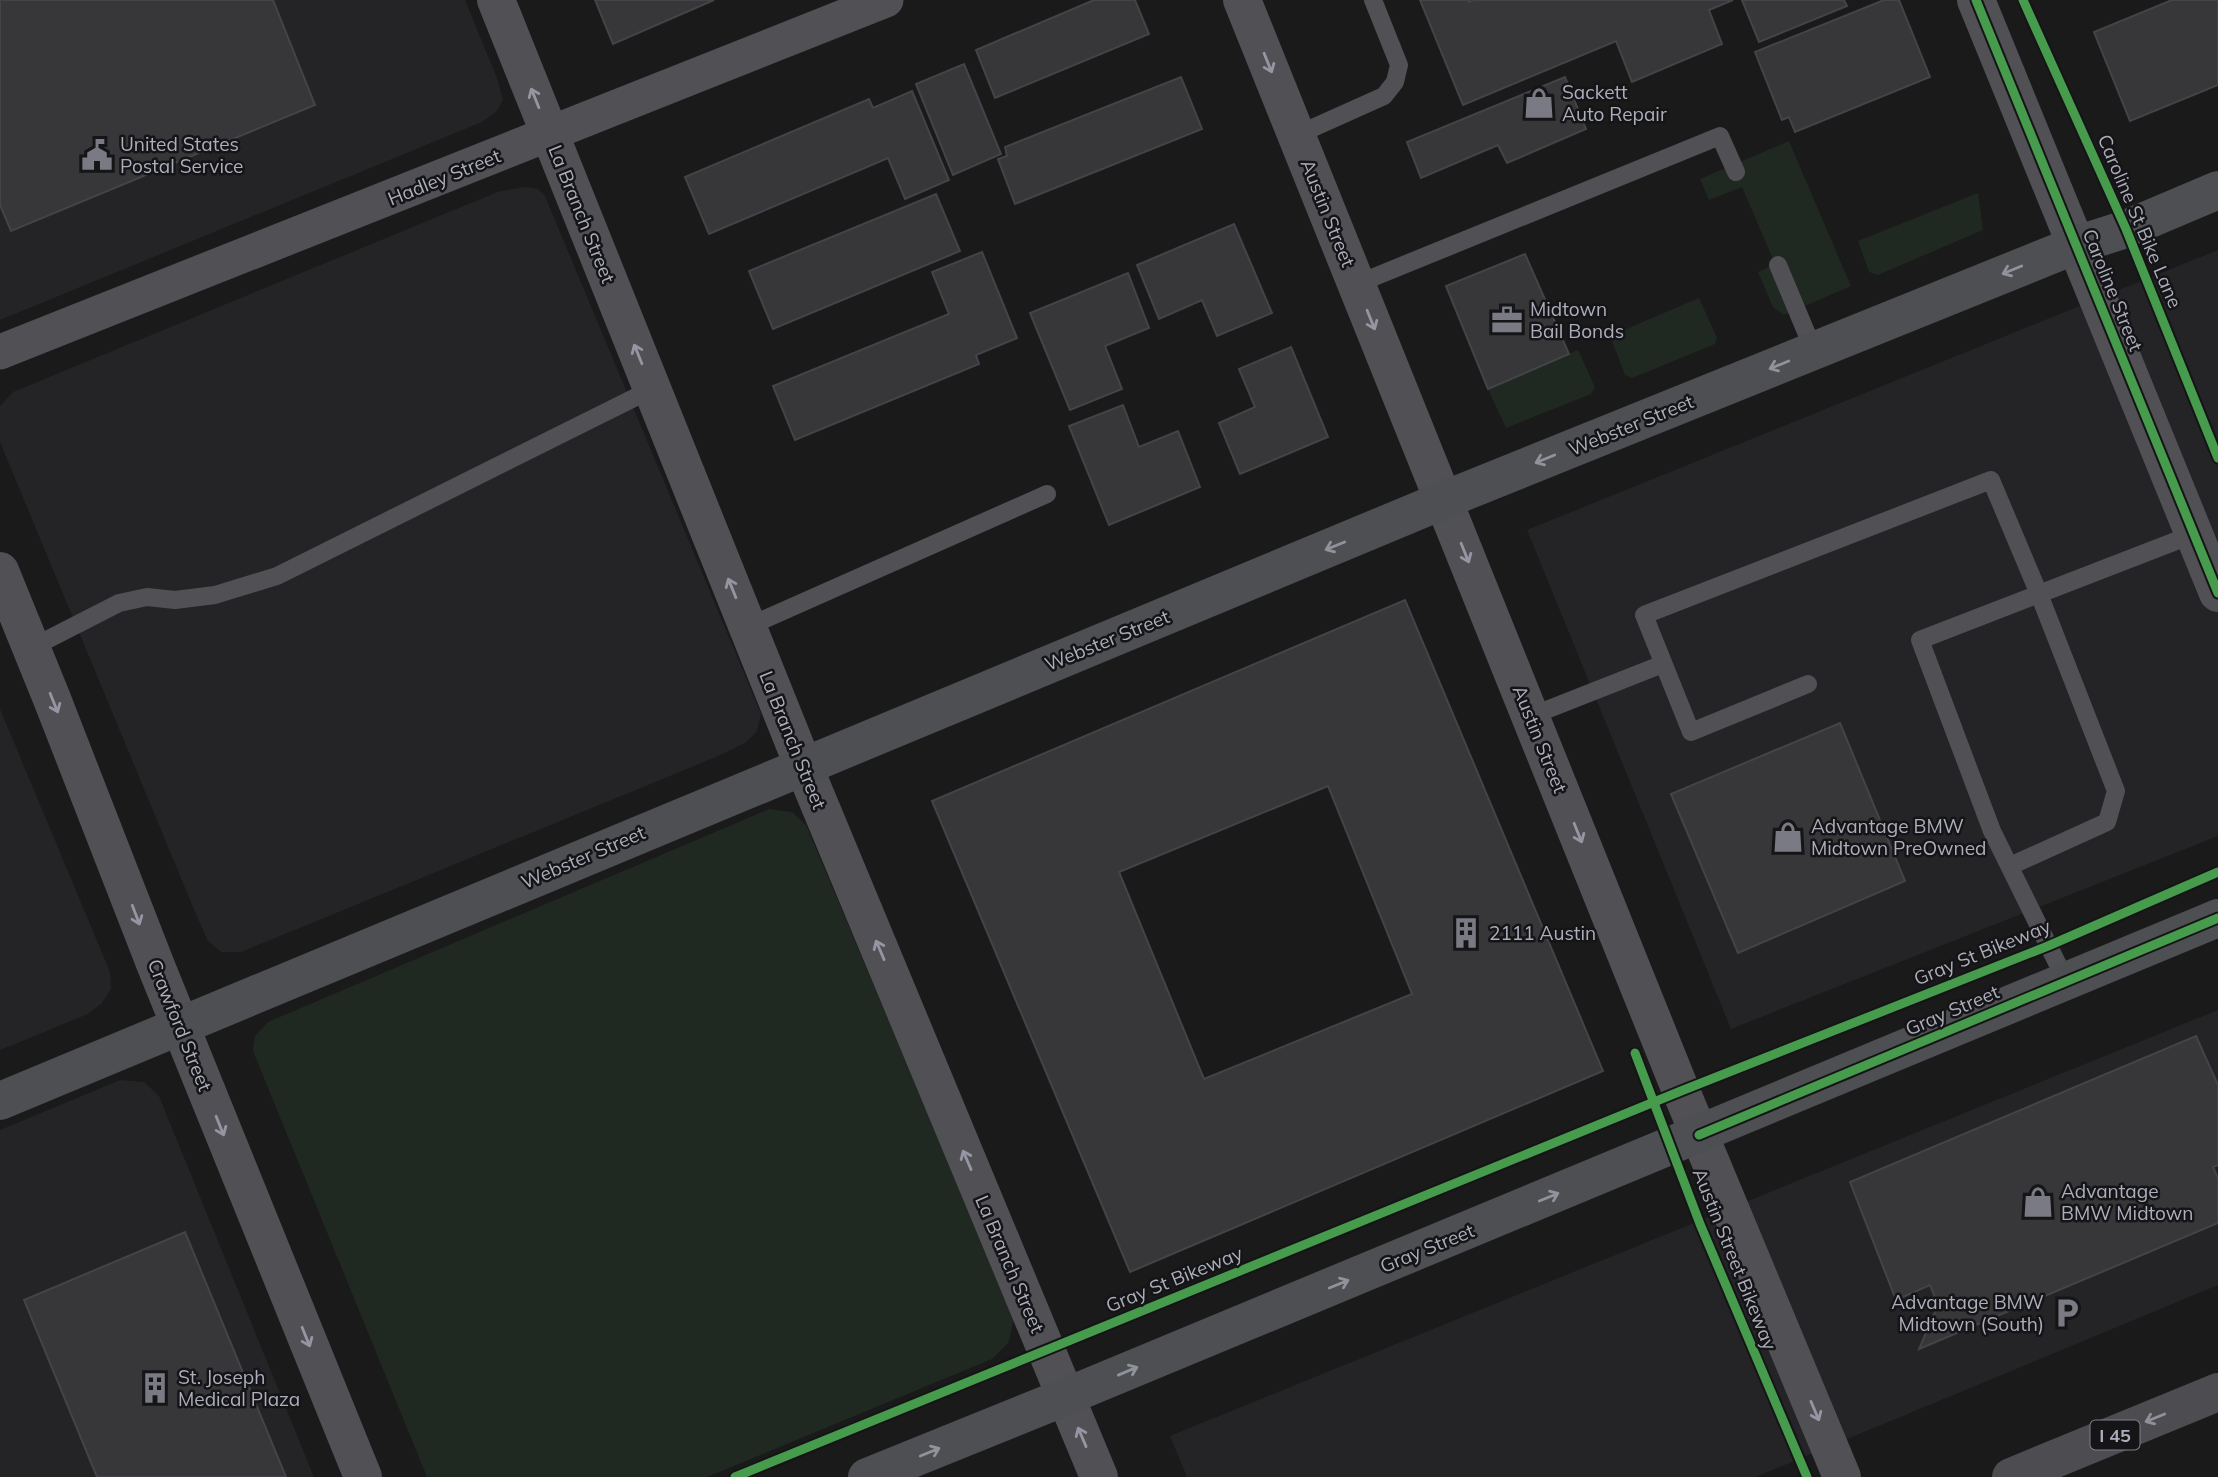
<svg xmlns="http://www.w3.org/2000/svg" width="2218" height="1477" font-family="Mulish,sans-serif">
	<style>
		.built { fill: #242427 }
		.green { fill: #202822 }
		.building { fill: #373739; stroke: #434447; stroke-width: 2; fill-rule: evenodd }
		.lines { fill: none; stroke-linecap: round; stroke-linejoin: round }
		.service { stroke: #505055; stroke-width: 18 }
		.minor { stroke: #505055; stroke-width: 35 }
		.tertiary { stroke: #505055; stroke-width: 38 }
		.secondary { stroke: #4e4f52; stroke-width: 38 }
		.motorway { stroke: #4d4d51; stroke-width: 38 }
		.cycleway-casing { stroke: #151417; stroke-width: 13 }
		.cycleway { stroke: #469c4c; stroke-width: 9 }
		.oneway { stroke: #9596a2 }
		.oneway2 { stroke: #90929c }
		.oneway3 { stroke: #90919b }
		.labels { text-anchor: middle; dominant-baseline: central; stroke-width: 5; stroke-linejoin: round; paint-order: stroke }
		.shield { fill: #151417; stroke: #7f808a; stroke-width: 2 }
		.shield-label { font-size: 18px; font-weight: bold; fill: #acaebb }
		.poi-label { font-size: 19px; fill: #acaebb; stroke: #151417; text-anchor: start }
		.street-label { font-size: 19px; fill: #acaebb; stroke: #151417 }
	</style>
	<rect width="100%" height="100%" fill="#1a1a1b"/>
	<g class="built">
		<polygon points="0,0 465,0 497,78 503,100 496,112 482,122 0,320"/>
		<polygon points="525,187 538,189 545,196 761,714 757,731 745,743 716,757 241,952 221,952 208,941 198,919 0,442 0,406 13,392 500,191"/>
		<polygon points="2218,250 2218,836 1731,1029 1527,530"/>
		<polygon points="0,709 110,972 111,989 101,1004 88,1014 0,1050"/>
		<polygon points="2218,1010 2218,1285 1756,1477 1187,1477 1170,1436"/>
		<polygon points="120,1080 144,1082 159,1096 314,1477 0,1477 0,1130"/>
	</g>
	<g class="green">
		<polygon points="1789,141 1851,286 1784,315 1773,307 1758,272 1775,264 1742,187 1709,200 1700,179"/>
		<polygon points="1978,193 1983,230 1878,275 1869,272 1858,241"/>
		<polygon points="1699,298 1717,338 1715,344 1632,378 1625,375 1610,336"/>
		<polygon points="1578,350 1595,387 1591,394 1506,428 1488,389"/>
		<polygon points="769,809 792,812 806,825 1014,1317 1009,1342 992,1359 707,1477 427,1477 253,1051 255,1036 268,1022"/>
	</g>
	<g class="building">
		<polygon points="0,0 273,0 315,105 11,231 0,205"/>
		<polygon points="595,0 714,0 613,44"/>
		<polygon points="1094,0 1135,0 1149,34 995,98 976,50"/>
		<polygon points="1420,0 1469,0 1469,2 1474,0 1733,0 1709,10 1722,44 1632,82 1616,41 1463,105"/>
		<polygon points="1742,0 1844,0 1847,6 1759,42"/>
		<polygon points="1884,0 1899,0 1930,77 1795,132 1789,117 1782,120 1755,52"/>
		<polygon points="2172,0 2218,0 2218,85 2130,121 2094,32"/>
		<polygon points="964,64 1001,154 953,175 916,84"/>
		<polygon points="1181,77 1202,129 1015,204 998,159 1007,156 1005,147"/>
		<polygon points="1565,77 1586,129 1507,163 1498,145 1421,178 1407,142"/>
		<polygon points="912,91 949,180 905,199 888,158 709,234 685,177 869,99 873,108"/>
		<polygon points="936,194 960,251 773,329 749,271"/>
		<polygon points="1234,224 1272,313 1217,336 1202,300 1159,319 1137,265"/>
		<polygon points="982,252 1017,338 976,355 979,364 795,440 773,386 949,314 932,272"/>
		<polygon points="1525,254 1569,354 1488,389 1446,286"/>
		<polygon points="1128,273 1149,328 1105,346 1122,389 1070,410 1030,313"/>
		<polygon points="1291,347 1328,437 1240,474 1219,423 1255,407 1239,369"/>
		<polygon points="1123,405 1139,447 1178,431 1200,487 1109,525 1069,426"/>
		<path d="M1405,600L1603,1071L1130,1272L932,801ZM1328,786L1412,994L1204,1079L1119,872Z"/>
		<polygon points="1840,723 1905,881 1738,953 1671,794"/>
		<polygon points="2196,1036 2218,1085 2218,1165 2213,1167 2218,1178 2218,1223 1919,1349 1938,1305 1930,1285 1896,1300 1850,1182"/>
		<polygon points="185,1232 286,1477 97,1477 24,1300"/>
	</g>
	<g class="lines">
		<g class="service">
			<polyline points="1297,135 1384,96 1395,82 1399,65 1373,0"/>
			<polyline points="1778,265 1814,351"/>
			<polyline points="1357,284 1720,136 1736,172"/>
			<polyline points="747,627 1047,494"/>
			<polyline points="31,648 119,603 147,597 175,600 215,595 277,576 652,389"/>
			<polyline points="1808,684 1691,732 1644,615 1991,480 2039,594 2194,534"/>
			<polyline points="1531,716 1663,664"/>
			<polyline points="2010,866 2107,822 2116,791 2039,594 1920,640 1992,831 2066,981"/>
		</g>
		<polyline class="minor" points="0,352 886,0"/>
		<g class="tertiary">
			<polyline points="496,0 803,765 1099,1477"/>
			<polyline points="1242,0 1681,1091 1842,1477"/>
			<polyline points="1976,0 2218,593"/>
			<polyline points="0,571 52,699 156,966 363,1477"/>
		</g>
		<g class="secondary">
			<polyline points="0,1101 1444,500 2076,245 2126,229 2218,190"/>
			<polyline points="867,1477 1065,1397 2218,918"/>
		</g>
		<polyline class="motorway" points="2011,1477 2218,1392"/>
		<defs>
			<g id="cycleway">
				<polyline points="1976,0 2218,593"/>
				<polyline points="2023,0 2126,229 2218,458"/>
				<polyline points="1635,1053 1700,1224 1807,1477"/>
				<polyline points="1699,1135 2218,918"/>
				<polyline points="735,1477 1681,1091 2048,946 2218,872"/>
			</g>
		</defs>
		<use href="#cycleway" class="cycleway-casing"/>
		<use href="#cycleway" class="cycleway"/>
	</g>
	<defs><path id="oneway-shaft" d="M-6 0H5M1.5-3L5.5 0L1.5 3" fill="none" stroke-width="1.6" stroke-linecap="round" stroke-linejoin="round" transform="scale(1.75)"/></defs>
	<g class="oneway">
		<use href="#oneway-shaft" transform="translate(1268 63) rotate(68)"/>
		<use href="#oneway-shaft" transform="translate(535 98) rotate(-112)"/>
		<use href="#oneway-shaft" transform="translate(1371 320) rotate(68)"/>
		<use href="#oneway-shaft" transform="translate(638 354) rotate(-112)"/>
		<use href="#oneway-shaft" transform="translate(1465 553) rotate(68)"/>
		<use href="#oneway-shaft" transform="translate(732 588) rotate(-112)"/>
		<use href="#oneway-shaft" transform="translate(54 703) rotate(68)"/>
		<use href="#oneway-shaft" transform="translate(1578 833) rotate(68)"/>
		<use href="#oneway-shaft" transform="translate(136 915) rotate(69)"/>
		<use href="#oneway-shaft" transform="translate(880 950) rotate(-113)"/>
		<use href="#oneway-shaft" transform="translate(220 1126) rotate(68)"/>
		<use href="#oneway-shaft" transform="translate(967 1160) rotate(-113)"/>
		<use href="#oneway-shaft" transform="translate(306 1337) rotate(68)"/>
		<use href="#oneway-shaft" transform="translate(1815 1411) rotate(67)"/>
		<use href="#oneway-shaft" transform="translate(1082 1437) rotate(-113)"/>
	</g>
	<g class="oneway2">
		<use href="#oneway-shaft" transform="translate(2012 270) rotate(158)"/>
		<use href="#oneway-shaft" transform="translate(1779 365) rotate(158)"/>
		<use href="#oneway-shaft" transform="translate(1545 459) rotate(158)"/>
		<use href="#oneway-shaft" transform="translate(1335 546) rotate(158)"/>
		<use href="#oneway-shaft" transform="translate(1549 1197) rotate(-22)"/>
		<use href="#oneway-shaft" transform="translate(1339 1284) rotate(-22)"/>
		<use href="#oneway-shaft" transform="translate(1128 1371) rotate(-23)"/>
		<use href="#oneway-shaft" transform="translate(930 1452) rotate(-22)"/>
	</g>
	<use class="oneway3" href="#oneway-shaft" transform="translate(2155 1418) rotate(158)"/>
	<defs>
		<symbol id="shop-bare" viewBox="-9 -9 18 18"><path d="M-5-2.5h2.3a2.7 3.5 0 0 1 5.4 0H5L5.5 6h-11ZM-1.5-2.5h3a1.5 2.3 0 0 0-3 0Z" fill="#797a83" stroke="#151417" stroke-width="2.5" paint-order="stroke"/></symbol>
		<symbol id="civic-bare" viewBox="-9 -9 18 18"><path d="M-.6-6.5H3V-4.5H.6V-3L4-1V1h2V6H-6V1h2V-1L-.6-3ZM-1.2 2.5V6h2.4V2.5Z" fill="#797a83" stroke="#151417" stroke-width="2.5" paint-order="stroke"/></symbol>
		<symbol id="office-bare" viewBox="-9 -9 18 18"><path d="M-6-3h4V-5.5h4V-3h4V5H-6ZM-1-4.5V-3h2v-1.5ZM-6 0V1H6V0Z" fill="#797a83" stroke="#151417" stroke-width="2.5" paint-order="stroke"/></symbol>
		<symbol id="building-bare" viewBox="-9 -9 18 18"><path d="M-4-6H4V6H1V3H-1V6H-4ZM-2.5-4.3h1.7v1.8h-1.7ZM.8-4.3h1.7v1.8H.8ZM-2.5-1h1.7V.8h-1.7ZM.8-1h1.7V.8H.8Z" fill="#797a83" stroke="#151417" stroke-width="2.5" paint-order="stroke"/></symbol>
		<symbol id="parking-bare" viewBox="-9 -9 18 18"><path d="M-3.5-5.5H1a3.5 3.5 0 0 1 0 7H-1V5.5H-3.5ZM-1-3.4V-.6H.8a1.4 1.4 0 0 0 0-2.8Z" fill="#797a83" stroke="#151417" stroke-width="2.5" paint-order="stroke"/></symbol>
	</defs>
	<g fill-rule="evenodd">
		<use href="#shop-bare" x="1517" y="81" width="44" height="44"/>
		<use href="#civic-bare" x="75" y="133" width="44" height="44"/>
		<use href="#office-bare" x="1485" y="298" width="44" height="44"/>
		<use href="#shop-bare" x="1766" y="815" width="44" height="44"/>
		<use href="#building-bare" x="1444" y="911" width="44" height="44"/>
		<use href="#shop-bare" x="2016" y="1180" width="44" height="44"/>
		<use href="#parking-bare" x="2045" y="1291" width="44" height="44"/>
		<use href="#building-bare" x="133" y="1366" width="44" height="44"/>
	</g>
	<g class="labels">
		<rect class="shield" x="2090.5" y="1420.5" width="49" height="29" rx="5"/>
		<g class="shield-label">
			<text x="2115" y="1435">I 45</text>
		</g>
		<g class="poi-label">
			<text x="1562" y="92">Sackett<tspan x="1562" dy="22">Auto Repair</tspan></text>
			<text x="120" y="144">United States<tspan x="120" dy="22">Postal Service</tspan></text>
			<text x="1530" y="309">Midtown<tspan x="1530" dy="22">Bail Bonds</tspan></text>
			<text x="1811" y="826">Advantage BMW<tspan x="1811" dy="22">Midtown PreOwned</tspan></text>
			<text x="1489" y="933">2111 Austin</text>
			<text x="2061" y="1191">Advantage<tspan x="2061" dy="22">BMW Midtown</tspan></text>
			<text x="2044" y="1302" text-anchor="end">Advantage BMW<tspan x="2044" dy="22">Midtown (South)</tspan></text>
			<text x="178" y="1377">St. Joseph<tspan x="178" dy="22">Medical Plaza</tspan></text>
		</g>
		<g class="street-label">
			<text transform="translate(444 177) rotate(-22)">Hadley Street</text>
			<text transform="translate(1328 213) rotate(68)">Austin Street</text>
			<text transform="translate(582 214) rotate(68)">La Branch Street</text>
			<text transform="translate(2140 221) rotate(67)">Caroline St Bike Lane</text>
			<text transform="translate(2113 290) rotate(68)">Caroline Street</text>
			<text transform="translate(1631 425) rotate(-22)">Webster Street</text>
			<text transform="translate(1107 640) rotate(-22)">Webster Street</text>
			<text transform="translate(1540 739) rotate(68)">Austin Street</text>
			<text transform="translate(793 740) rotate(68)">La Branch Street</text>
			<text transform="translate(583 857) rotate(-23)">Webster Street</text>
			<text transform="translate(1982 952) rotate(-22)">Gray St Bikeway</text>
			<text transform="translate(1952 1010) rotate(-23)">Gray Street</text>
			<text transform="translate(180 1025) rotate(68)">Crawford Street</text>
			<text transform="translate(1427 1248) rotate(-22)">Gray Street</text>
			<text transform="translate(1735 1259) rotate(68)">Austin Street Bikeway</text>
			<text transform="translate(1010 1264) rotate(67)">La Branch Street</text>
			<text transform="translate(1174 1279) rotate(-22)">Gray St Bikeway</text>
		</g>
	</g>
</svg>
